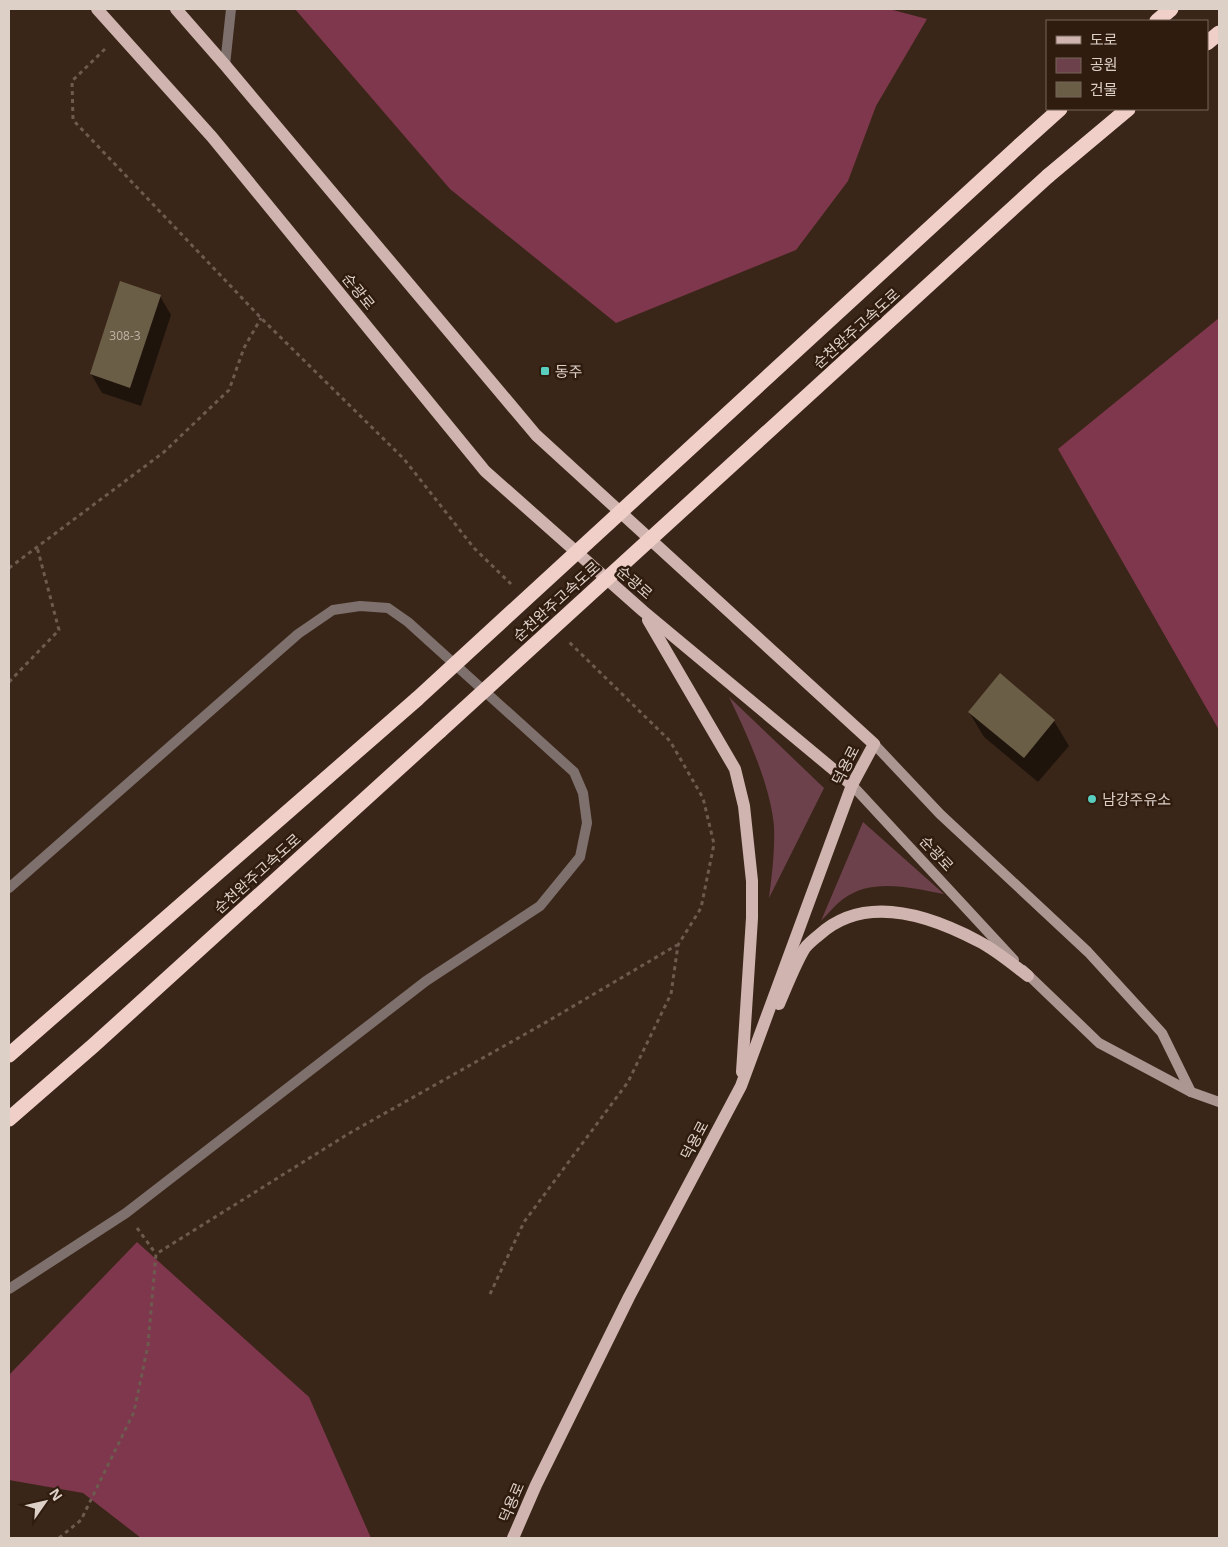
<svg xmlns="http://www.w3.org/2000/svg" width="1228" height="1547" font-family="'Open Sans','Noto Sans KR',sans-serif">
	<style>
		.green { fill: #6c414b }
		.forest { fill: #7e374c }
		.shadow { fill: #0007 }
		.building { fill: #6b5e47 }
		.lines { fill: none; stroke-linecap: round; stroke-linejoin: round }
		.path { stroke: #6d5b4f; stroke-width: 3; stroke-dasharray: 4 4; stroke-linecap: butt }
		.lane { stroke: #7d706d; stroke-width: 10 }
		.street { stroke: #7d706d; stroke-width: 10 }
		.secondary { stroke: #ab9692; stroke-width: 10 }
		.primary { stroke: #cfb4af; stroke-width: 12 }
		.highway { stroke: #f0cfc9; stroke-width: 15 }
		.highway-bridge { stroke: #f0cfc9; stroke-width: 15 }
		.poi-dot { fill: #59cebf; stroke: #301c0f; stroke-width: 2 }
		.labels { text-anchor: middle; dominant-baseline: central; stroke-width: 5; stroke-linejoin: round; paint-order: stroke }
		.number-label { font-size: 12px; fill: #c0b4a7 }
		.street-label { font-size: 15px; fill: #ddd0c7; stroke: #301c0f }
		.poi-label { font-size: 15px; fill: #ddd0c7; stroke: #301c0f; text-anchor: start }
	</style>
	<rect width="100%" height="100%" fill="#3a2618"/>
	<g class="green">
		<path d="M729,697L824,788L769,898C772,875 775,850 774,826C770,784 747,734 729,697Z"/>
		<path d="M863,822L944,894C912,888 872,877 843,899C835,905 828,914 821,921Z"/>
	</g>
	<g class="forest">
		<polygon points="295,9 889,9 927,19 876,106 848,181 796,250 616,323 450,189"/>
		<polygon points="1219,318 1219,730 1058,449"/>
		<polygon points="137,1242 309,1397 371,1538 141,1538 83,1493 9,1480 9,1375"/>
	</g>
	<g class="shadow">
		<polygon points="160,296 171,315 141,406 102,393 91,374"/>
		<polygon points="1000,675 1054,721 1069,746 1038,782 984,737 969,712"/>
	</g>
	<g class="building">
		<polygon points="120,281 161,295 130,388 90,374"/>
		<polygon points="1000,673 1055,720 1024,758 968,712"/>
	</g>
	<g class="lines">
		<g class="path">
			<polyline points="105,49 72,81 73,120 261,318 404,459 474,548 511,584"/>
			<polyline points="9,568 164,452 229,390 244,348 261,318"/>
			<polyline points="9,682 59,630 37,547"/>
			<polyline points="137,1228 156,1254"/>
			<polyline points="490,1294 524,1222 628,1082 671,994 678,945 701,908 714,844 703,798 670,741 568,641"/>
			<polyline points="59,1538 81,1520 134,1412 148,1345 156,1254 348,1134 543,1024 677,945"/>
		</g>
		<polyline class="lane" points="9,888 298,634 333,610 360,606 388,608 408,622 574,772 583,793 587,823 580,857 540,906 426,981 126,1213 9,1289"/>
		<polyline class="street" points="225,65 231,9"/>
		<g class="secondary">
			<polyline points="874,744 940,814 1088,952 1162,1033 1191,1092"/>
			<polyline points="852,785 1014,960"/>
			<polyline points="1023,970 1099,1043 1191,1092 1219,1102"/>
		</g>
		<g class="primary">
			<polyline points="97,9 212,137 485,471 643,611 852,785"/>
			<polyline points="176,9 225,65 536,435 874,744 852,785 741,1086 629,1297 536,1485 513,1538"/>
			<polyline points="648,620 735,769 744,806 752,881 752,918 742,1072"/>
			<path d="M779,1004C786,988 796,962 805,948C808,944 814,939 819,935C865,893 929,915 978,941C996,950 1012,964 1028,976"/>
		</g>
		<g class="highway">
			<polyline points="1157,21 1171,9"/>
			<polyline points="1207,43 1219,33"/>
			<polyline points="1020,145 1060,109"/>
			<polyline points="1048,176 1128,109"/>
			<polyline points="9,1055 417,699"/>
			<polyline points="9,1119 94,1045 440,731"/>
		</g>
		<g class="highway-bridge">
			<polyline points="417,699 1020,145"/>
			<polyline points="440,731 1048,176"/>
		</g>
	</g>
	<g class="poi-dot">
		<rect x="540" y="366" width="10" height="10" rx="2.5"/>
		<circle cx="1092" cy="799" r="5"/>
	</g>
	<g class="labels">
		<g class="number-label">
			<text x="125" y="335">308-3</text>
		</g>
		<g class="street-label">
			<text transform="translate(359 291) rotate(51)">순광로</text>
			<text transform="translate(856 328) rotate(-42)">순천완주고속도로</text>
			<text transform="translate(635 582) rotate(41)">순광로</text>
			<text transform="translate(556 601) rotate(-42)">순천완주고속도로</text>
			<text transform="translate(845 765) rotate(-63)">덕용로</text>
			<text transform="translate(937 853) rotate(47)">순광로</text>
			<text transform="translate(257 873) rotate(-42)">순천완주고속도로</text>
			<text transform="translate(694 1140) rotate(-62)">덕용로</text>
			<text transform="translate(511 1502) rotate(-67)">덕용로</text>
		</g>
		<g class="poi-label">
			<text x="555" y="371">동주</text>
			<text x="1102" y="799">남강주유소</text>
		</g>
	</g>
	<rect width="1228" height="1547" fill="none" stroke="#ddd0c7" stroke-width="20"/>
	<rect x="1046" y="20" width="162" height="90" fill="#301c0f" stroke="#756459"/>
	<rect x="1056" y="36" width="25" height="8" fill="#cfb4af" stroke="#756459"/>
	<text x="1090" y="45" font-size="15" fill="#ddd0c7">도로</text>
	<rect x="1056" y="58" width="25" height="15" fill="#6c414b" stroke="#756459"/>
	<text x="1090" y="70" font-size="15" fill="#ddd0c7">공원</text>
	<rect x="1056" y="82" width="25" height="15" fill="#6b5e47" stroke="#756459"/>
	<text x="1090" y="95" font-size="15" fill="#ddd0c7">건물</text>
	<g transform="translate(45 1502) rotate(56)" stroke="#301c0f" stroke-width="4" paint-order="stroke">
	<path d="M0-4L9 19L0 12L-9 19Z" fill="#ddd0c7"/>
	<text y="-8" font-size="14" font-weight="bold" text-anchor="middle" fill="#ddd0c7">N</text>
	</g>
</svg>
